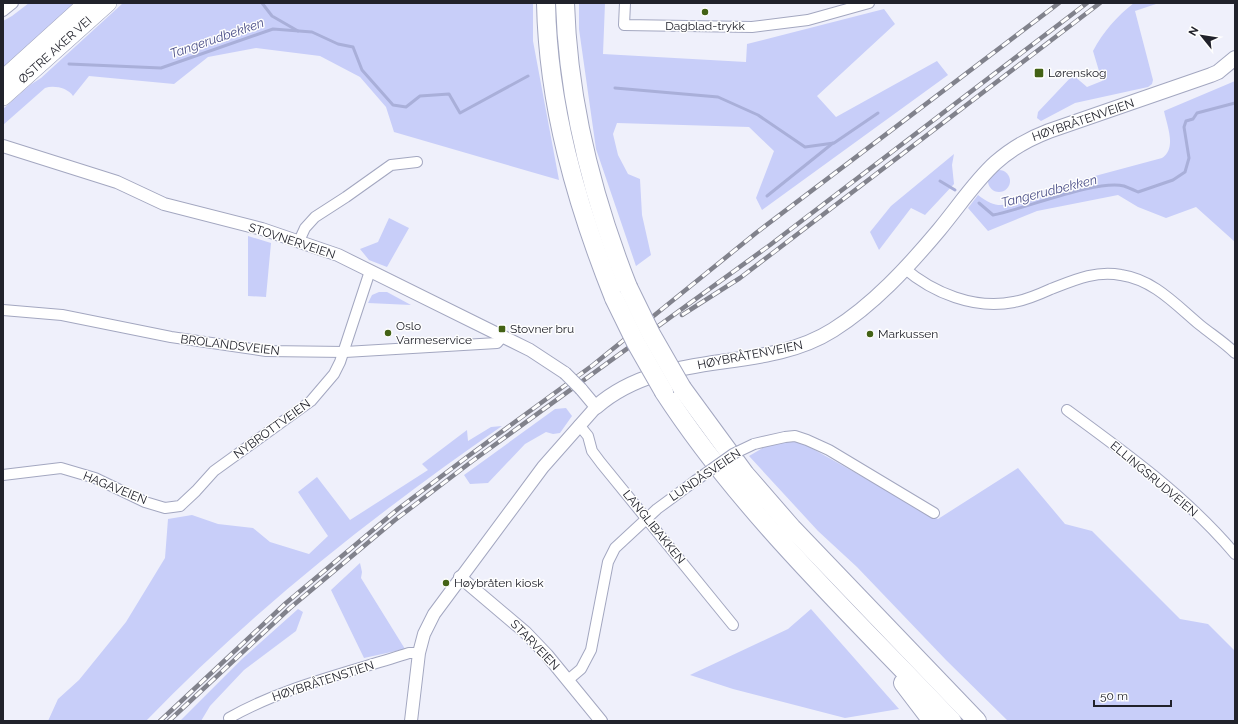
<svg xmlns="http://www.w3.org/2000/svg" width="1238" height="724" font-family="Raleway,sans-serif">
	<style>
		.green { fill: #c8cef9 }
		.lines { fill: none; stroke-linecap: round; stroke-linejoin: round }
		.stream { stroke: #a9afd9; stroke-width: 3 }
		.minor-casing { stroke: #a3a7c0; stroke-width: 12 }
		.tertiary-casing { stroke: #a3a7c0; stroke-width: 14 }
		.secondary-casing { stroke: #a3a7c0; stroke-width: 16 }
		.trunk-casing { stroke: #a3a7c0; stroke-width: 18 }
		.motorway-casing { stroke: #a3a7c0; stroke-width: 20 }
		.minor { stroke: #fff; stroke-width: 10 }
		.tertiary { stroke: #fff; stroke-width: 12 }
		.secondary { stroke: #fff; stroke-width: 14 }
		.trunk { stroke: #fff; stroke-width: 17 }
		.motorway { stroke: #fff; stroke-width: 18 }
		.rail-casing { stroke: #81828c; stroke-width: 4.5 }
		.rail { stroke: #fefefe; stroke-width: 3; stroke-dasharray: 9; stroke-linecap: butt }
		.minor-bridge-casing { stroke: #a3a7c0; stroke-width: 12; stroke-linecap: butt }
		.tertiary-bridge-casing { stroke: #a3a7c0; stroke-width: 14; stroke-linecap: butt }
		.motorway-bridge-casing { stroke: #a3a7c0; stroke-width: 20; stroke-linecap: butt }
		.minor-bridge { stroke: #fff; stroke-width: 10 }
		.tertiary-bridge { stroke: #fff; stroke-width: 12 }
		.motorway-bridge { stroke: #fff; stroke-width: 18 }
		.poi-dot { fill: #436215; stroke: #fefefe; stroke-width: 1.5 }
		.labels { text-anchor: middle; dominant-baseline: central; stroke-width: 3; stroke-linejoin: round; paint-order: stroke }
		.poi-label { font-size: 12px; fill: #21222b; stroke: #fefefe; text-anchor: start }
		.street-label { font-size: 12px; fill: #21222b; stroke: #fefefe }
		.water-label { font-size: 13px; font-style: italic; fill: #4b4f88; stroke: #fefefe }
	</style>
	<rect width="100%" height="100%" fill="#eff0fb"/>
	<g class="green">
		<polygon points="29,3 77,3 3,69 3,21 12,16"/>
		<path d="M123,3H533V41L559,180L394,132L386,107L360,77L320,56L256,48L208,57L174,84L89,76L73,96C68,88 54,85 45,88L3,125V109L30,85L41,78Z"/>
		<polygon points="579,3 605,3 603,54 746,62 747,44 884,9 895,24 817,96 836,117 937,61 948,75 762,210 756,198 774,151 749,127 617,123 613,134 618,155 628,174 640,179 642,215 651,255 636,266 596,149 579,29"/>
		<path d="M1134,3H1159L1135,11L1153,80L1152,84L1148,87L1075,103L1041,121L1037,118L1038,112L1073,75L1087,87L1102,81L1093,51C1103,32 1117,16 1134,3Z"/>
		<path d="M1235,81V242L1196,207L1166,218L1138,207L1118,195L1037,211L988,231L968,208L978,195C998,211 1008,206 1028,194L1162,158C1177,148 1167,126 1164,111Z"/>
		<polygon points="954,154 952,165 954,184 925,215 911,208 879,250 870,232 891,206"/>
		<circle cx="999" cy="181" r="11"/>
		<polygon points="389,218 409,228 387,267 369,260 360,249 378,242"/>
		<polygon points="248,236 271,243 266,297 248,296"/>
		<polygon points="379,292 387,292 411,305 368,303 372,295"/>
		<polygon points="566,408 572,416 560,433 553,434 546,432 525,444 488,483 470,484 464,475 555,409"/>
		<path d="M502,426C375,514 253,610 146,721H48L58,699L79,680L126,622L165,558L168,519L192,515L218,524L253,528L270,542L309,554L328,536L298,492L317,477L350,520L428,470L422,464L467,430L468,441L491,427Z"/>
		<polygon points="797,440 938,519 1018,468 1065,524 1092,531 1180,619 1208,624 1235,651 1235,721 1008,721 946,660 857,567 818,531 749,456 775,441"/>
		<polygon points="360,563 362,572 361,578 405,649 364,658 331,590"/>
		<polygon points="298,609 303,612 296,631 244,670 210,706 201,721 180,721 242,659"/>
		<polygon points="811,609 899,709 845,718 733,689 690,675 788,629"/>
	</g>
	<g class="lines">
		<g class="stream">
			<polyline points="262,3 272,16 298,31"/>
			<polyline points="69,64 161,68 273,29 312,32 338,44 353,47 362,70 393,105 406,107 420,96 449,94 460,113 528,76"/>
			<polyline points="615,88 718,97 758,115 805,147 834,143 878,113"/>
			<polyline points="940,181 955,190"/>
			<polyline points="767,196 833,143"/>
			<path d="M979,203L993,215C1025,209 1097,179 1124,186C1129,188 1134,190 1138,192L1173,180L1185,172L1189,158L1184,127L1186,121L1193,119L1197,113L1235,103"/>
		</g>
		<defs>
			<g id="minor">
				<polyline points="625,3 624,25 752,27 808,20 869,3"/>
				<polyline points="3,11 13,3"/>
				<polyline points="299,241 305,228 315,217 346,197 391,165 417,162"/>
				<path d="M904,268C933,293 975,310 1014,302C1026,300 1040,294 1051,289C1074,280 1096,270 1121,275C1154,280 1175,304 1200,325C1211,334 1224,342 1235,353"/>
				<polyline points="3,310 62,315 171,337 266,351 345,352 497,343 503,336"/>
				<path d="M1067,410C1126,453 1188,498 1235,554"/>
				<polyline points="579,425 588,436 592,451 601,463 733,625"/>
				<polyline points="754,444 785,437 795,436 807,440 829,450 934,513"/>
				<polyline points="3,475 61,468 95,478 145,502 165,508 180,506 196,491 214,471 311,401 334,374 340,362 370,271"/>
				<polyline points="568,680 581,669 591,650 608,562 615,548 657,509 695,481"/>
				<path d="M229,718C283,687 350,672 409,653H419"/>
			</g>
			<g id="tertiary">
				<polyline points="3,146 117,182 164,204 262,229 338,255 530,350 565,373"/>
				<polyline points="460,577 525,632 547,655 601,721"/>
				<polyline points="411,721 419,653 424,634 434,614 543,467 596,407 581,389"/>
			</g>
			<path id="secondary" d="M596,407C614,391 635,381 658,374C715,357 781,363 833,330C873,305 908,267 939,230C976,185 991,153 1049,131L1211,75L1218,72L1235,58"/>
			<g id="trunk">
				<polyline points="3,79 87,3"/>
				<polyline points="3,97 108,3"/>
			</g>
			<g id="motorway">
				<path d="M546,3C548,105 576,203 614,298"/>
				<path d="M565,3C568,101 592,196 628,287"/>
				<polyline points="682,388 745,474 792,528 977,721"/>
				<path d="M664,392C744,515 852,615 952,721"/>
				<polyline points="903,683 932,721"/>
			</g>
		</defs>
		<use href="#minor" class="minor-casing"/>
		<use href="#tertiary" class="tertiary-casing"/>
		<use href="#secondary" class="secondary-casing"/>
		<use href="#trunk" class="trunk-casing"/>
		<use href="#motorway" class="motorway-casing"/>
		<use href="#minor" class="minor"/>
		<use href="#tertiary" class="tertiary"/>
		<use href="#secondary" class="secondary"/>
		<use href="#trunk" class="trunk"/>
		<use href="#motorway" class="motorway"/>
		<defs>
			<g id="rail">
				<polyline points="682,315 740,278 1100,3"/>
				<polyline points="160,721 286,603 398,509 467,457 593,365 756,233 1059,3"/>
				<polyline points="169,721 290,608 395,520 471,462 770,245 1087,3"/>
			</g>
		</defs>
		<use href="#rail" class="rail-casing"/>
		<use href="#rail" class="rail"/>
		<defs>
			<polyline id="minor-bridge" points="695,481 733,454 754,444"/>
			<polyline id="tertiary-bridge" points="565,373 581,389"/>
			<g id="motorway-bridge">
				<polyline points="628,287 651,334 682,388"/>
				<polyline points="614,298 636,343 664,392"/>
			</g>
		</defs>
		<use href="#minor-bridge" class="minor-bridge-casing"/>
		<use href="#tertiary-bridge" class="tertiary-bridge-casing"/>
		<use href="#motorway-bridge" class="motorway-bridge-casing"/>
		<use href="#minor-bridge" class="minor-bridge"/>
		<use href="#tertiary-bridge" class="tertiary-bridge"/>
		<use href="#motorway-bridge" class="motorway-bridge"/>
	</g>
	<g class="poi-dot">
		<circle cx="705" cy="12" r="4"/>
		<rect x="1034" y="68" width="10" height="10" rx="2"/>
		<rect x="498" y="325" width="8" height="8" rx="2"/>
		<circle cx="388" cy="333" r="4"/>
		<circle cx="870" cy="334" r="4"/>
		<circle cx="446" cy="583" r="4"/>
	</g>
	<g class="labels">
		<g class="poi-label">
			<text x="705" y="26" text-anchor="middle">Dagblad-trykk</text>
			<text x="1048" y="73">Lørenskog</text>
			<text x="396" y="326">Oslo<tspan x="396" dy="14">Varmeservice</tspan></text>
			<text x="510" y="329">Stovner bru</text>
			<text x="878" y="334">Markussen</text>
			<text x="454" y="583">Høybråten kiosk</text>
		</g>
		<g class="street-label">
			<text transform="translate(55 50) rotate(-42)">ØSTRE AKER VEI</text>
			<text transform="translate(1083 120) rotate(-19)">HØYBRÅTENVEIEN</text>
			<text transform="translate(292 241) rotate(18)">STOVNERVEIEN</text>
			<text transform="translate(230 345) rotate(7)">BROLANDSVEIEN</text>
			<text transform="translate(750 355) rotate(-11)">HØYBRÅTENVEIEN</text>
			<text transform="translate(272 429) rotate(-36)">NYBROTTVEIEN</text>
			<text transform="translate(705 475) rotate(-34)">LUNDÅSVEIEN</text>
			<text transform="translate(1154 479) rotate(40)">ELLINGSRUDVEIEN</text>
			<text transform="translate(115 488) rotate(22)">HAGAVEIEN</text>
			<text transform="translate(654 527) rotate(51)">LANGLIBAKKEN</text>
			<text transform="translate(535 645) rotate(46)">STARVEIEN</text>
			<text transform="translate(323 681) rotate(-18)">HØYBRÅTENSTIEN</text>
		</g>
		<g class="water-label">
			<text transform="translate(217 38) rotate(-19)">Tangerudbekken</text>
			<text transform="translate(1049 191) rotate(-14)">Tangerudbekken</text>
		</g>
	</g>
	<rect width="1238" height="724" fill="none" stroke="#21222b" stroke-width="8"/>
	<g transform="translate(1202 36) rotate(300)" stroke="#fefefe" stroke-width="3" paint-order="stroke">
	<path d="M0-3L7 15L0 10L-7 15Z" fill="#21222b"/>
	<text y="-6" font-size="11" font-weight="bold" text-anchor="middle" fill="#21222b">N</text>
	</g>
	<path d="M1094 700v6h77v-6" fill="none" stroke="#21222b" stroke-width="2"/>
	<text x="1100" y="700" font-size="12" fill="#21222b" stroke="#fefefe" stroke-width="3" paint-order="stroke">50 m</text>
</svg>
